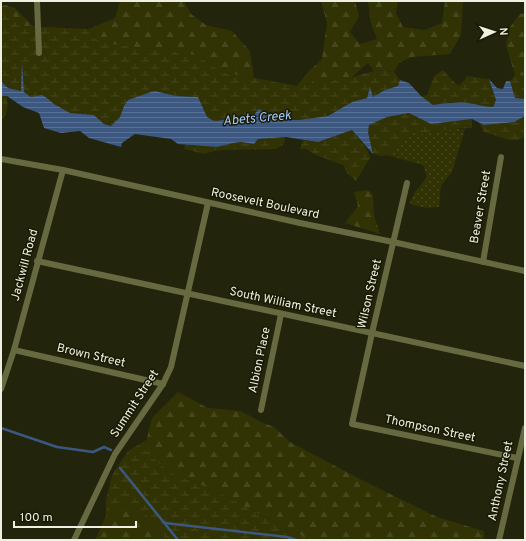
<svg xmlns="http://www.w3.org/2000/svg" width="526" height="541" font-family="Overpass,sans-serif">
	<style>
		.grass { fill: url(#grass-dots) }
		.forest { fill: url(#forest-firs) }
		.wetland { fill: url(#wetland-marsh) }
		.water { fill: url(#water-rules) }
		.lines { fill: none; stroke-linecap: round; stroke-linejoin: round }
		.stream { stroke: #3c5881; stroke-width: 2.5 }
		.street { stroke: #676a41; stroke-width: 6 }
		.labels { text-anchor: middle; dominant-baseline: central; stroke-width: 3; stroke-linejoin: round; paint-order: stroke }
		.street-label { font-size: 12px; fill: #eef0e1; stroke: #191a03 }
		.water-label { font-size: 13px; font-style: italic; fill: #a5cafe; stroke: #191a03 }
	</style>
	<defs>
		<pattern id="grass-dots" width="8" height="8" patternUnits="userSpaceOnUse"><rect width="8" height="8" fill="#313305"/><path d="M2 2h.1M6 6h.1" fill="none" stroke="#45471d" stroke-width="1.8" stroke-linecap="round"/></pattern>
		<pattern id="forest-firs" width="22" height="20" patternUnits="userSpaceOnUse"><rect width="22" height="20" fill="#313305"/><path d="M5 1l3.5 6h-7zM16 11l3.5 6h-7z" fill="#45471d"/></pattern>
		<pattern id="wetland-marsh" width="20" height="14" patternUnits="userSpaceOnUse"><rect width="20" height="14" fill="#313305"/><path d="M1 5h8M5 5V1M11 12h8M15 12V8" fill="none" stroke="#45471d"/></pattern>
		<pattern id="water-rules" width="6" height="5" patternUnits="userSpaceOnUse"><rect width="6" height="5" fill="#3c5881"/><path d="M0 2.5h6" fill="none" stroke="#587093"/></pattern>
	</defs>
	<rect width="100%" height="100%" fill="#22240b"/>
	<polygon class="grass" points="453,129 465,129 452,172 441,186 439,207 427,208 409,204 415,192 427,177 423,165 386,155 406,134 414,131 421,134"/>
	<g class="forest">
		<polygon points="120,1 184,1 191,14 206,25 232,31 250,51 254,78 222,72 205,61 189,53 116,45 95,39 89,29 115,18"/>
		<polygon points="321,1 355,1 359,16 350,32 360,44 377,39 371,24 368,1 398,1 396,13 403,27 424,30 442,23 445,1 463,1 461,35 450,54 412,57 399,63 394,72 386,70 374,71 368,63 352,77 297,86 309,71 322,59 327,23"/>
		<polygon points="5,5 15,8 33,26 24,26 6,10 1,10 1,7"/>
		<polygon points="525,13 525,75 515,75 506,45 510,27 520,14"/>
		<polygon points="367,190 373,194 374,215 380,234 345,223 358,206 354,192"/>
		<polygon points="178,392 208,408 241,411 261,422 274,427 290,442 358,478 437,517 484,531 484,540 310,540 211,489 171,473 144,450 152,418"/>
		<polygon points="124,502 143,512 167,540 95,540 106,516"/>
	</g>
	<g class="wetland">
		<polygon points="1,10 6,10 24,26 89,29 95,39 116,45 189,53 205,61 222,72 297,86 352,77 374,71 386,70 394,72 400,80 398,86 385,90 373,98 370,88 367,98 352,102 328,116 299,120 280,120 259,109 252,117 214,121 207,117 198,97 176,96 155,91 124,106 120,117 112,126 104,124 94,115 70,113 54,104 47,98 42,96 31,97 24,92 22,68 21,91 8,88 1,81"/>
		<polygon points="443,70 458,86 464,81 467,76 489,79 496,100 493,107 484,107 469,103 452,102 433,105 421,96 427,95 434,76"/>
		<polygon points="515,75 525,75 525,99 515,98 510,81"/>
		<path d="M1,96H7C8,106 8,113 1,121Z"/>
		<polygon points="409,113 431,124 472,119 472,128 453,129 420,134 414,131 406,134 386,155 382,156 373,154 368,132 369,125 387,117"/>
		<path d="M525,116V137L518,140H509L484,132L479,122C491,128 513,122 525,116Z"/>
		<polygon points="352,130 367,149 370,158 356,181 347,173 343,165 316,155 306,149 300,149 303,140 318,142"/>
		<polygon points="286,137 283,145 275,149 221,150 213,151 205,154 184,149 185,145 217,147 233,143 241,142 254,144 257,139"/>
		<polygon points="146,440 144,450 171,473 211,489 310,540 167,540 143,512 124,502 106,516 106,500 112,475 128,451"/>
	</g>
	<path class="water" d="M22,63L24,92L31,97L42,95L47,98L54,104L70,113L94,115L104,124L111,126L120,117L124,106L128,100L151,92L155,91L176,96L198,97L207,117L214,121L252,117L259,109L280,120H299L328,116L352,102L367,98L370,87L373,97L385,90L398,86L400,80L409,83L421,96L433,105C445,103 456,102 468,103C477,104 484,107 493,107L496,100L489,79L497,88L503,89L506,81H510L515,98L525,99V116L514,122L484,125L472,119L431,124L409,113L387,117L369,125L368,132L373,154L352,130L318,142L286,137L258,139L254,144L241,142L233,143L217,147L178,144L171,139L135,134L122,143L121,147L89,138L80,131L61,133L44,128L39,113L23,107L7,96H1V81L8,88L21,91Z"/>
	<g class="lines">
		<g class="stream">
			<polyline points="1,427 1,428 57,447 93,452 104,447 111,450"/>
			<polyline points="120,468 178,540"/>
			<polyline points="165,523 287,537 296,540"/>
		</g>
		<g class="street">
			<polyline points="37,1 39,53"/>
			<polyline points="1,159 63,170 300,223 393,242 525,271"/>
			<polyline points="407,183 372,333 352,424 517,458"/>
			<polyline points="37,261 525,366"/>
			<polyline points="483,262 501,157"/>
			<polyline points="14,350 163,384"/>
			<polyline points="1,389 14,350 63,170"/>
			<polyline points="261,410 281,314"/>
			<polyline points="74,540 115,454 163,384 171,367 208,203"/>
			<polyline points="499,540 525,428"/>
		</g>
	</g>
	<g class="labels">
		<g class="street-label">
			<text transform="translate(265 204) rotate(12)">Roosevelt Boulevard</text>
			<text transform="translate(481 207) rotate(-80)">Beaver Street</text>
			<text transform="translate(25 265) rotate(-75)">Jackwill Road</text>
			<text transform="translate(370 294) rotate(-77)">Wilson Street</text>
			<text transform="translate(283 303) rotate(12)">South William Street</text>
			<text transform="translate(91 356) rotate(13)">Brown Street</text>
			<text transform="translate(260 360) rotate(-78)">Albion Place</text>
			<text transform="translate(135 404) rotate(-57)">Summit Street</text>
			<text transform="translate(430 429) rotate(12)">Thompson Street</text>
			<text transform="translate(501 481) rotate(-78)">Anthony Street</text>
		</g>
		<g class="water-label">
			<text transform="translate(257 119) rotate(-5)">Abets Creek</text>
		</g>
	</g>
	<rect width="526" height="541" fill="none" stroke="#eef0e1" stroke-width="4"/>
	<g transform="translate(494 32) rotate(87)" stroke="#191a03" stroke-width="3" paint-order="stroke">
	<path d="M0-3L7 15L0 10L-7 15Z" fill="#eef0e1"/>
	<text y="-6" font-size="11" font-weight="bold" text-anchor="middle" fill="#eef0e1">N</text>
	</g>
	<path d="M14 521v6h122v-6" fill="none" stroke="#eef0e1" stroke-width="2"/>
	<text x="20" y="521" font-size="12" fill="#eef0e1" stroke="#191a03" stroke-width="3" paint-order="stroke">100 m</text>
</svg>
